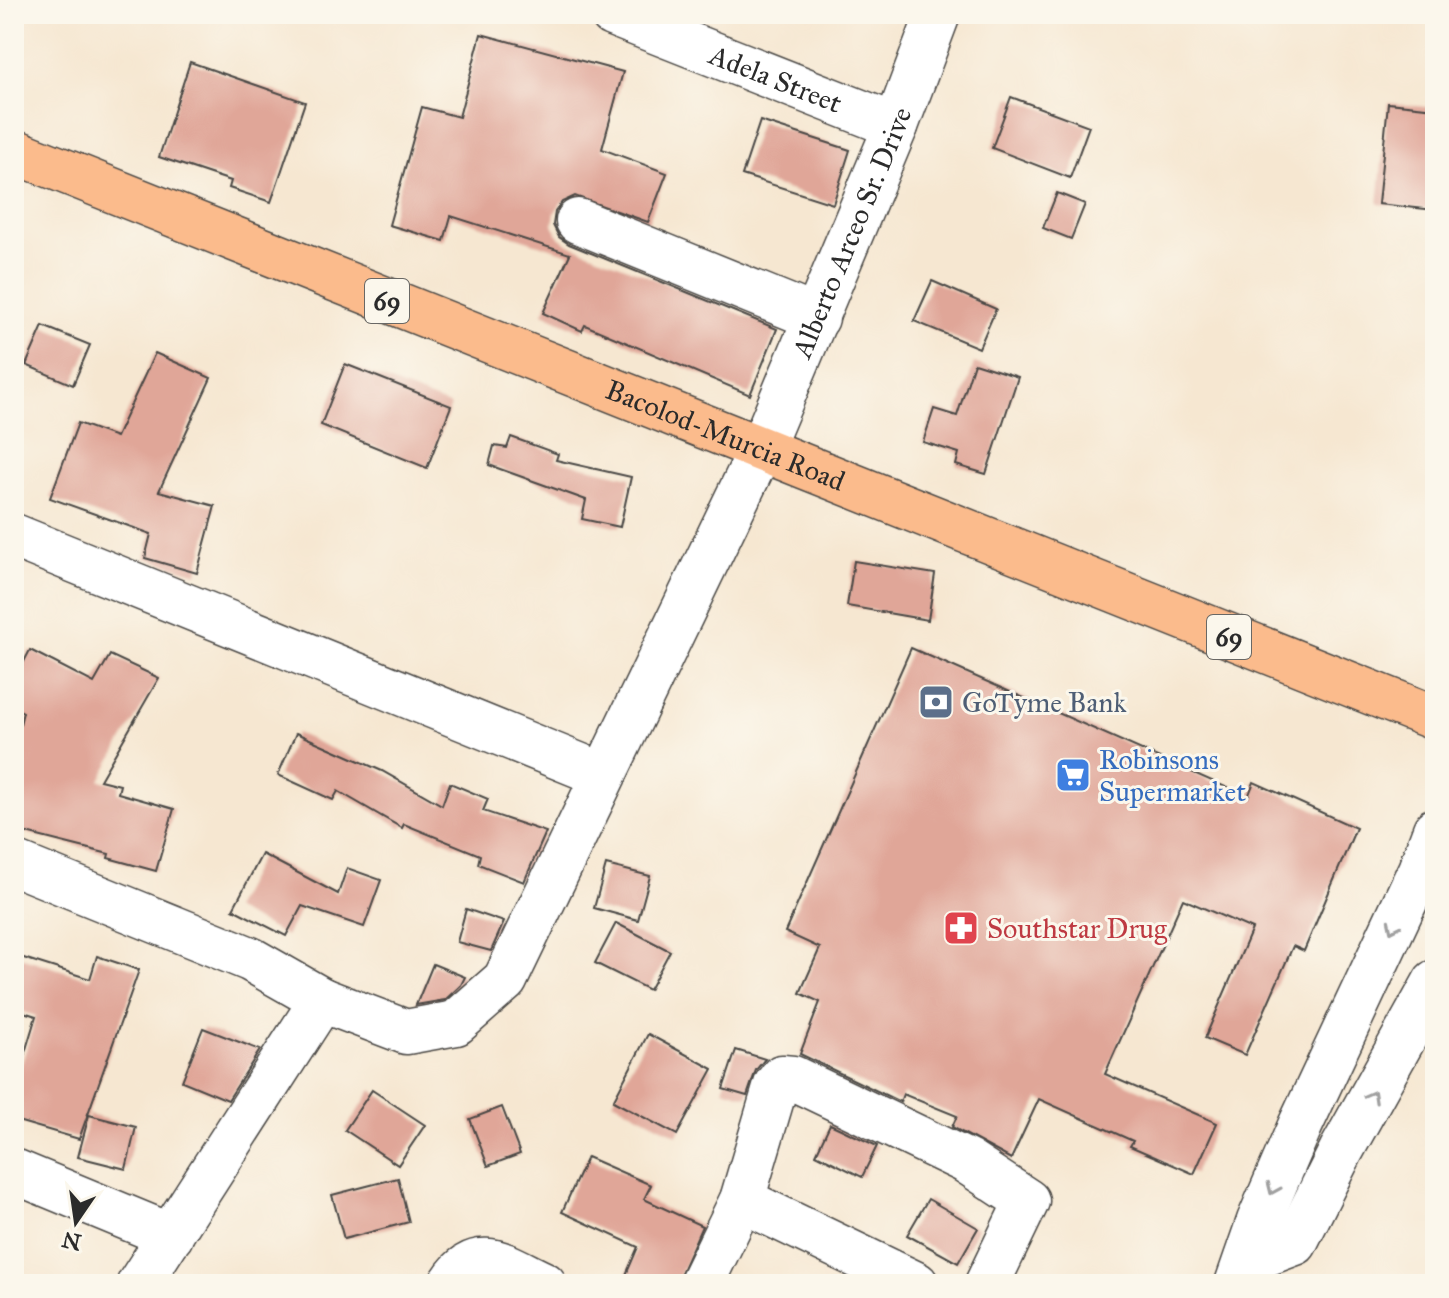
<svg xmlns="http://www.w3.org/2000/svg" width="1449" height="1298" font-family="'IM FELL Great Primer',serif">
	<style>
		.building { fill: #e0a698 }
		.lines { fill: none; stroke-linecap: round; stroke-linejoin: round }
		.minor-casing { stroke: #494744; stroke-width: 47 }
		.major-casing { stroke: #494744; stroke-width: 47 }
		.minor { stroke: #fff; stroke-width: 44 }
		.major { stroke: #fbbb8c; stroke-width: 44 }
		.oneway { stroke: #a0a0a0 }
		.labels { text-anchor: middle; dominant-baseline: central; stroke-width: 6; stroke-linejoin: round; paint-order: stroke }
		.shield { fill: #fbf7ec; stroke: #696865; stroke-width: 2 }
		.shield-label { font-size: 26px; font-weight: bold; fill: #2b2b2b }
		.street-label { font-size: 28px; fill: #2b2b2b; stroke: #fbf7ec }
		.service-label { font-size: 28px; fill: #4e5e75; stroke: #fbf7ec; text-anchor: start }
		.shop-label { font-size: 28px; fill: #366cbe; stroke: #fbf7ec; text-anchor: start }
		.health-label { font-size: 28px; fill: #be3a42; stroke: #fbf7ec; text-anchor: start }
	</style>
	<rect width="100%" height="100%" fill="#fbf7ec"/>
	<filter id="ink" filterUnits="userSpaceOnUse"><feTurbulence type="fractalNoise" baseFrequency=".0125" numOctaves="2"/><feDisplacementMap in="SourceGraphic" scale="16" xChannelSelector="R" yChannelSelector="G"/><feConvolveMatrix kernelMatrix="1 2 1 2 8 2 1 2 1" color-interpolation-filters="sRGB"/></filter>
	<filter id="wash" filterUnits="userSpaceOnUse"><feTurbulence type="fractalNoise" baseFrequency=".006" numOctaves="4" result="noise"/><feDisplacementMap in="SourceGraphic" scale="32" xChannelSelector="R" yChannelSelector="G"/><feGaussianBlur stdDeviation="1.8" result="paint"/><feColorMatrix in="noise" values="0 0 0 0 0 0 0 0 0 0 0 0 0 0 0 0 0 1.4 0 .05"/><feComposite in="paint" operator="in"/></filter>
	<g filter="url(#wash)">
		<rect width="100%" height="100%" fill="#f6e7d1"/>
		<g id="blocks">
			<g class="building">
				<polygon points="481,34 623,72 602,149 667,173 648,222 575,196 562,202 555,212 553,225 559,237 569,244 777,329 750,395 585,325 582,331 543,313 570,254 451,216 444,241 389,225 422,107 459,117"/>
				<polygon points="190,62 305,102 271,202 229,188 231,181 159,157"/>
				<polygon points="1011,97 1089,126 1070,178 992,148"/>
				<polygon points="1388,103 1435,108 1435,210 1378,204"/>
				<polygon points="760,121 850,150 833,204 742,175"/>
				<polygon points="1057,193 1085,204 1071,239 1043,228"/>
				<polygon points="932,281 996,309 979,348 914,321"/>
				<polygon points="43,326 90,345 73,385 26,365"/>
				<polygon points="155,353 211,378 159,491 215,506 197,573 145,558 151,534 50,498 78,423 116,437"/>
				<polygon points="974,363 1018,377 986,474 956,465 959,453 923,442 934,409 957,416"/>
				<polygon points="345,364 451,406 427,468 321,425"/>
				<polygon points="511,437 558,454 556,460 631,477 620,527 582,519 586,500 489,465 494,446 507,448"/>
				<polygon points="854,561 935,574 928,620 847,606"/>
				<polygon points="911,648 1248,797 1254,782 1356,828 1304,951 1293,946 1245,1055 1205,1038 1252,929 1183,899 1105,1074 1217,1123 1194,1174 1130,1146 1133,1141 1039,1099 1011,1159 952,1127 957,1116 903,1094 900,1102 800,1054 820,1002 800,993 820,948 785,932"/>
				<polygon points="30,650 94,683 110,655 159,678 100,780 120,785 118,793 174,809 156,871 108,858 109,854 14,830 14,749 23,712 14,707 14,681"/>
				<polygon points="296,733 382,771 442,805 450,783 488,799 483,811 546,832 524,882 478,864 480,855 404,824 402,828 338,791 333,800 278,775"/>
				<polygon points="262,854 338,894 347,868 381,880 364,927 302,906 286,936 233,909"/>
				<polygon points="606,865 650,876 638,920 594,908"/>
				<polygon points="466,909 504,922 491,951 457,942"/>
				<polygon points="616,923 670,951 649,990 595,963"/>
				<polygon points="14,955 90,979 97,956 139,970 79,1139 14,1120 14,1089 36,1016 14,1009"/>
				<polygon points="433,964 465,977 461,985 445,1000 416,1005"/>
				<polygon points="203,1028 260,1050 228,1100 182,1081"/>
				<polygon points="648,1034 713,1069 677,1135 613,1101"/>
				<polygon points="736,1050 765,1059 756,1070 747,1096 723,1089"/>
				<polygon points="372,1090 425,1125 398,1165 345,1130"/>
				<polygon points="502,1107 520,1154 488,1166 470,1119"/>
				<polygon points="89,1115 136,1127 126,1169 78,1157"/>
				<polygon points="830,1124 877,1146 862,1177 816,1154"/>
				<polygon points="587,1157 651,1185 644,1199 702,1226 676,1284 622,1284 638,1247 562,1212"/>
				<polygon points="398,1178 409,1222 344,1239 332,1195"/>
				<polygon points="928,1199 978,1228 958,1263 907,1235"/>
			</g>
		</g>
	</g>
	<g filter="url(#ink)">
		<use href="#blocks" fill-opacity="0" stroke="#494744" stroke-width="2"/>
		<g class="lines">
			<defs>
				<g id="minor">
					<path id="s1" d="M612,14L896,126"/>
					<polyline points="578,221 817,318"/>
					<polyline points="14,536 603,775"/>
					<polyline points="14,863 250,959 322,1000"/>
					<polyline points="14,1171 171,1236"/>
					<polyline points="742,1200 916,1284"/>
					<polyline points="1247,1261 1295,1243 1341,1151 1435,982"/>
					<path id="s2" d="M139,1284L322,1000L406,1032L456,1023L505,980L760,451L896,126L938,14"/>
					<path d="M451,1284C478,1241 508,1268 544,1284"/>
					<polyline points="701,1284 742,1200 776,1085 782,1077 793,1078 966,1161 1027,1201 987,1284"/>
					<polyline points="1237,1284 1259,1221 1300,1126 1420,870 1435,830"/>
				</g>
				<g id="major">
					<path id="s3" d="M14,151L1435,718"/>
				</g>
			</defs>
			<use href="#minor" class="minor-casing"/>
			<use href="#major" class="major-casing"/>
			<use href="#minor" class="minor"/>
			<use href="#major" class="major"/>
		</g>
		<defs><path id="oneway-chevron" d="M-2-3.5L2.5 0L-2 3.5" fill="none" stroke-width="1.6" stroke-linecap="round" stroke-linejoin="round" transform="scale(2)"/></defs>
		<g class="oneway">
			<use href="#oneway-chevron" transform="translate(1393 927) rotate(115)"/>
			<use href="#oneway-chevron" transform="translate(1372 1096) rotate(-61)"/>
			<use href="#oneway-chevron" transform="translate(1273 1189) rotate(114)"/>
		</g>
	</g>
	<defs>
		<symbol id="bank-square" viewBox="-11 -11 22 22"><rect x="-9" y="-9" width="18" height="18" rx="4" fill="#5c6f8a" stroke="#fbf7ec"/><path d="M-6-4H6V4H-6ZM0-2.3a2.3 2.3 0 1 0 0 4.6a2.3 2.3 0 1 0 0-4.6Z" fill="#fff"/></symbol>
		<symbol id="supermarket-square" viewBox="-11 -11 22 22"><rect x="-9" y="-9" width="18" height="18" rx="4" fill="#3f7fe0" stroke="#fbf7ec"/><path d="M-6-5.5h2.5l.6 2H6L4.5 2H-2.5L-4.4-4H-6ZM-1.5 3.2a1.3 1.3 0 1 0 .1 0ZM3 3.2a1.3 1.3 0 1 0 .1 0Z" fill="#fff"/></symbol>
		<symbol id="pharmacy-square" viewBox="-11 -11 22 22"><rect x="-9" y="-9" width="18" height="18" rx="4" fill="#e0444e" stroke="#fbf7ec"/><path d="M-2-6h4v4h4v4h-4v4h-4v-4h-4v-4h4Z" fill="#fff"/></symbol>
	</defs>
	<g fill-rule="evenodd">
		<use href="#bank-square" x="916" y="682" width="40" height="40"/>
		<use href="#supermarket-square" x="1053" y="755" width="40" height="40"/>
		<use href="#pharmacy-square" x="941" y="908" width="40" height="40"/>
	</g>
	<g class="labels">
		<g class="shield">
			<rect x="365" y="279" width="44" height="44" rx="6"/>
			<rect x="1207" y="615" width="44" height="44" rx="6"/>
		</g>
		<g class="shield-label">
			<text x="387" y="301">69</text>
			<text x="1229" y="637">69</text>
		</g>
		<g class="street-label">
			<text stroke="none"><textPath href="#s1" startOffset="176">Adela Street</textPath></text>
			<text stroke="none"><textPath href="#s2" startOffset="1368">Alberto Arceo Sr. Drive</textPath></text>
			<text stroke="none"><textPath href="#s3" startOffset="766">Bacolod-Murcia Road</textPath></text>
		</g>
		<g class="service-label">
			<text x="962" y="702">GoTyme Bank</text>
		</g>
		<g class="shop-label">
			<text x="1099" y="759">Robinsons<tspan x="1099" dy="32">Supermarket</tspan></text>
		</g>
		<g class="health-label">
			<text x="987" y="928">Southstar Drug</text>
		</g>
	</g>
	<rect width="1449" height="1298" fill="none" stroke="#fbf7ec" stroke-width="48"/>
	<g transform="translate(76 1222) rotate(193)" stroke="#fbf7ec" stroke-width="6" paint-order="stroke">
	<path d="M0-6L14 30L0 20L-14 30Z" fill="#2b2b2b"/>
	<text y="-12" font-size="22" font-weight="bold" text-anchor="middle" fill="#2b2b2b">N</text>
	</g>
</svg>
